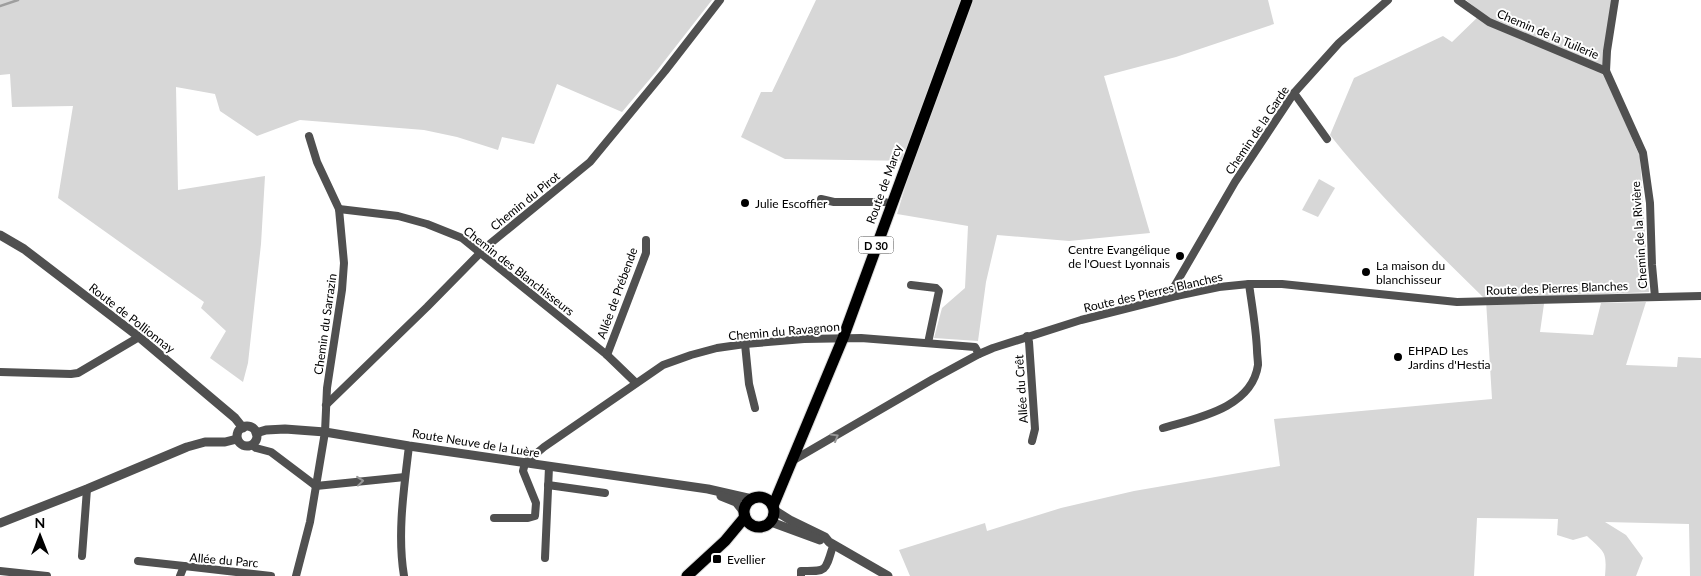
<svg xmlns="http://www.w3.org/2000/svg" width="1701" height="576" font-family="Lato,sans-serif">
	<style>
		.green { fill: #d7d7d7 }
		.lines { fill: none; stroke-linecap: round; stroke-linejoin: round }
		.stream { stroke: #9e9e9e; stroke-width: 2.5 }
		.primary-casing { stroke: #dbdbdb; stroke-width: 13 }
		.minor { stroke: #505050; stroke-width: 8 }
		.tertiary { stroke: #505050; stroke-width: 9 }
		.primary { stroke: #000; stroke-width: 11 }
		.oneway { stroke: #969696 }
		.poi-dot { fill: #000; stroke: #fff; stroke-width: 2 }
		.labels { text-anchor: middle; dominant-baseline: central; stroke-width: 4; stroke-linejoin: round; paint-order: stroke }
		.shield { fill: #fff; stroke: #4c4c4c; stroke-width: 1 }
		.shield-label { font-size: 11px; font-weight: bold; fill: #000 }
		.street-label { font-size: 12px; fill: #000; stroke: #fff }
		.poi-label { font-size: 12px; fill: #000; stroke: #fff; text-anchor: start }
	</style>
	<rect width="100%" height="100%" fill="#fff"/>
	<g class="green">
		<polygon points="0,0 712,0 655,73 622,112 557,84 534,144 502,137 498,150 457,137 424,130 300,120 257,136 220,111 215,94 176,87 178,190 265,176 261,244 248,363 243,382 210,358 226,331 201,308 204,302 58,198 73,106 12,107 10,74 0,75"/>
		<polygon points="816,0 1268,0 1274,24 1176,57 1104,76 1150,233 1069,241 997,235 986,282 978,341 934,338 942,308 965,288 968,226 897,214 913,161 785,159 741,137 761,92 772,92"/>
		<path d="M1466,0H1612L1603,71L1640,157L1649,292L1545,297L1540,332L1593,335L1601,303L1646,302L1626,365L1677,367L1678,357L1701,358V576H1690L1689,524L1605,522L1626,535L1643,558L1636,576H1605C1607,551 1605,553 1587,536L1573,540L1557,535L1558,519L1477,518L1474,576H910L899,550L985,523L987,531L1061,508L1134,491L1280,466L1274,419L1492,399L1486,300C1432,247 1377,194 1330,135L1354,78L1443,36L1452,42L1482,13Z"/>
		<polygon points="1319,179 1335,188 1318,217 1302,210"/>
	</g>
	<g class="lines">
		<polyline class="stream" points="0,6 18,0"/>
		<defs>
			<g id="primary">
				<circle cx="759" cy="512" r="15"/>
				<polyline points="773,506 843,338 967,0"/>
				<polyline points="687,576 725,541 745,517"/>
			</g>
		</defs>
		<use href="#primary" class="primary-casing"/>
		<g class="minor">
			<polyline points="1458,0 1489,22 1606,71"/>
			<polyline points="1615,0 1607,51 1606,71 1643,153 1650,203 1652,265 1655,297"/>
			<polyline points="1294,93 1327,139"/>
			<polyline points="821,199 834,202 885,202 892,204"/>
			<polyline points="339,209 398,216 427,224 462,238 607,355 636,383"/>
			<polyline points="911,285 936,288 939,291 928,343"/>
			<polyline points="1176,296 1174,287 1235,182 1294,93 1339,43 1388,0"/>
			<polyline points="1027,336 1029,342 1035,429 1032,441"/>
			<polyline points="745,344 749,384 755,408"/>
			<polyline points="607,355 646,253 646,240"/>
			<polyline points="0,372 71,374 78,373 139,337"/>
			<polyline points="326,405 427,307 486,247 590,162 665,71 720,0"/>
			<path d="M1163,428C1197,418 1252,408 1258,365C1258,360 1257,355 1257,350C1256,328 1252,306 1249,284"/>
			<polyline points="252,445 256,448 271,452 316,486"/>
			<polyline points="792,461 933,379 979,354 993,348 1081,320 1176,296 1219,287 1249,284 1282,284 1457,302 1701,296"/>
			<polyline points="548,485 605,493"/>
			<polyline points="316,486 405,477"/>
			<polyline points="494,518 528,518 535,516 536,503 523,471 525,463 544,447 663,365 691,355 717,348 745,344 804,339 861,338 975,347 979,354"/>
			<polyline points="82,556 87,489"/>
			<polyline points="545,558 549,467"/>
			<polyline points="138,561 184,566"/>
			<polyline points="0,571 47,576"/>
			<polyline points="180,576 184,566 271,576"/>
			<polyline points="296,576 310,522 325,432 327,388 342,290 344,263 339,209 317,162 309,136"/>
			<path d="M404,576C397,534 404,488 409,446"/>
			<path d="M801,576V571C825,571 825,573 832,549"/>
		</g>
		<g class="tertiary">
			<polyline points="0,235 24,249 139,337 235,418 243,428"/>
			<circle cx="247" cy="436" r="10"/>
			<polyline points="256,433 266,430 285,429 325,432 409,446 708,489 752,499"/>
			<polyline points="721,496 736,502 744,512"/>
			<polyline points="774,510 790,520 825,537 829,542 888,576"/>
			<polyline points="771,522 820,540"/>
			<polyline points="0,523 87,489 187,447 205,442 225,442 237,439"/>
		</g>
		<use href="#primary" class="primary"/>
	</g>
	<defs><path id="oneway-chevron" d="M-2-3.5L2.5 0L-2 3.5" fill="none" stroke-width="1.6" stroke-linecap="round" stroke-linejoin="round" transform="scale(1.25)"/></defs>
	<g class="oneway">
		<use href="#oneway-chevron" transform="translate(835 437) rotate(-30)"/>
		<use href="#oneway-chevron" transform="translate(360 481) rotate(-6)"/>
	</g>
	<g class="poi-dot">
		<circle cx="745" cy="203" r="5"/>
		<circle cx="1180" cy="256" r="5"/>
		<circle cx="1366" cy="272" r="5"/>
		<circle cx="1398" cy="357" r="5"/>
		<rect x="712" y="554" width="10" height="10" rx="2.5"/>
	</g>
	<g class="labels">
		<rect class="shield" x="858.5" y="236.5" width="35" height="17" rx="4"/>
		<g class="shield-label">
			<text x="876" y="245">D 30</text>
		</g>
		<g class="street-label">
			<text transform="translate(1548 34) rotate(23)">Chemin de la Tuilerie</text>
			<text transform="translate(1257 130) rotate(-56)">Chemin de la Garde</text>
			<text transform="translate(884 184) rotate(-70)">Route de Marcy</text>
			<text transform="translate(525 201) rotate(-39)">Chemin du Pirot</text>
			<text transform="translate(1639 235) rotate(-94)">Chemin de la Rivière</text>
			<text transform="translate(519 271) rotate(38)">Chemin des Blanchisseurs</text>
			<text transform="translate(1557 288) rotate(-2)">Route des Pierres Blanches</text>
			<text transform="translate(1153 292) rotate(-13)">Route des Pierres Blanches</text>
			<text transform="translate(617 293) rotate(-70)">Allée de Prébende</text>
			<text transform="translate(132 318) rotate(38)">Route de Pollionnay</text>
			<text transform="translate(325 324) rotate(-82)">Chemin du Sarrazin</text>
			<text transform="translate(784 331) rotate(-5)">Chemin du Ravagnon</text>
			<text transform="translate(1021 389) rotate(-94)">Allée du Crêt</text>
			<text transform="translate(476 443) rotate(9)">Route Neuve de la Luère</text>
			<text transform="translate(224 560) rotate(5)">Allée du Parc</text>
		</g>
		<g class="poi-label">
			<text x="755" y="203">Julie Escoffier</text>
			<text x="1170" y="249" text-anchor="end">Centre Evangélique<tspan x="1170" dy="14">de l'Ouest Lyonnais</tspan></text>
			<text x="1376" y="265">La maison du<tspan x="1376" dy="14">blanchisseur</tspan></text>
			<text x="1408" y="350">EHPAD Les<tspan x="1408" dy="14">Jardins d'Hestia</tspan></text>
			<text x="727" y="559">Evellier</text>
		</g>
	</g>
	<g transform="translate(40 536)" stroke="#ffffff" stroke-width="4" paint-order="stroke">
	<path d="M0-4L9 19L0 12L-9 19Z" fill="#000000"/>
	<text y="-8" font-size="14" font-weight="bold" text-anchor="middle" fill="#000000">N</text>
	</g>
</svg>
